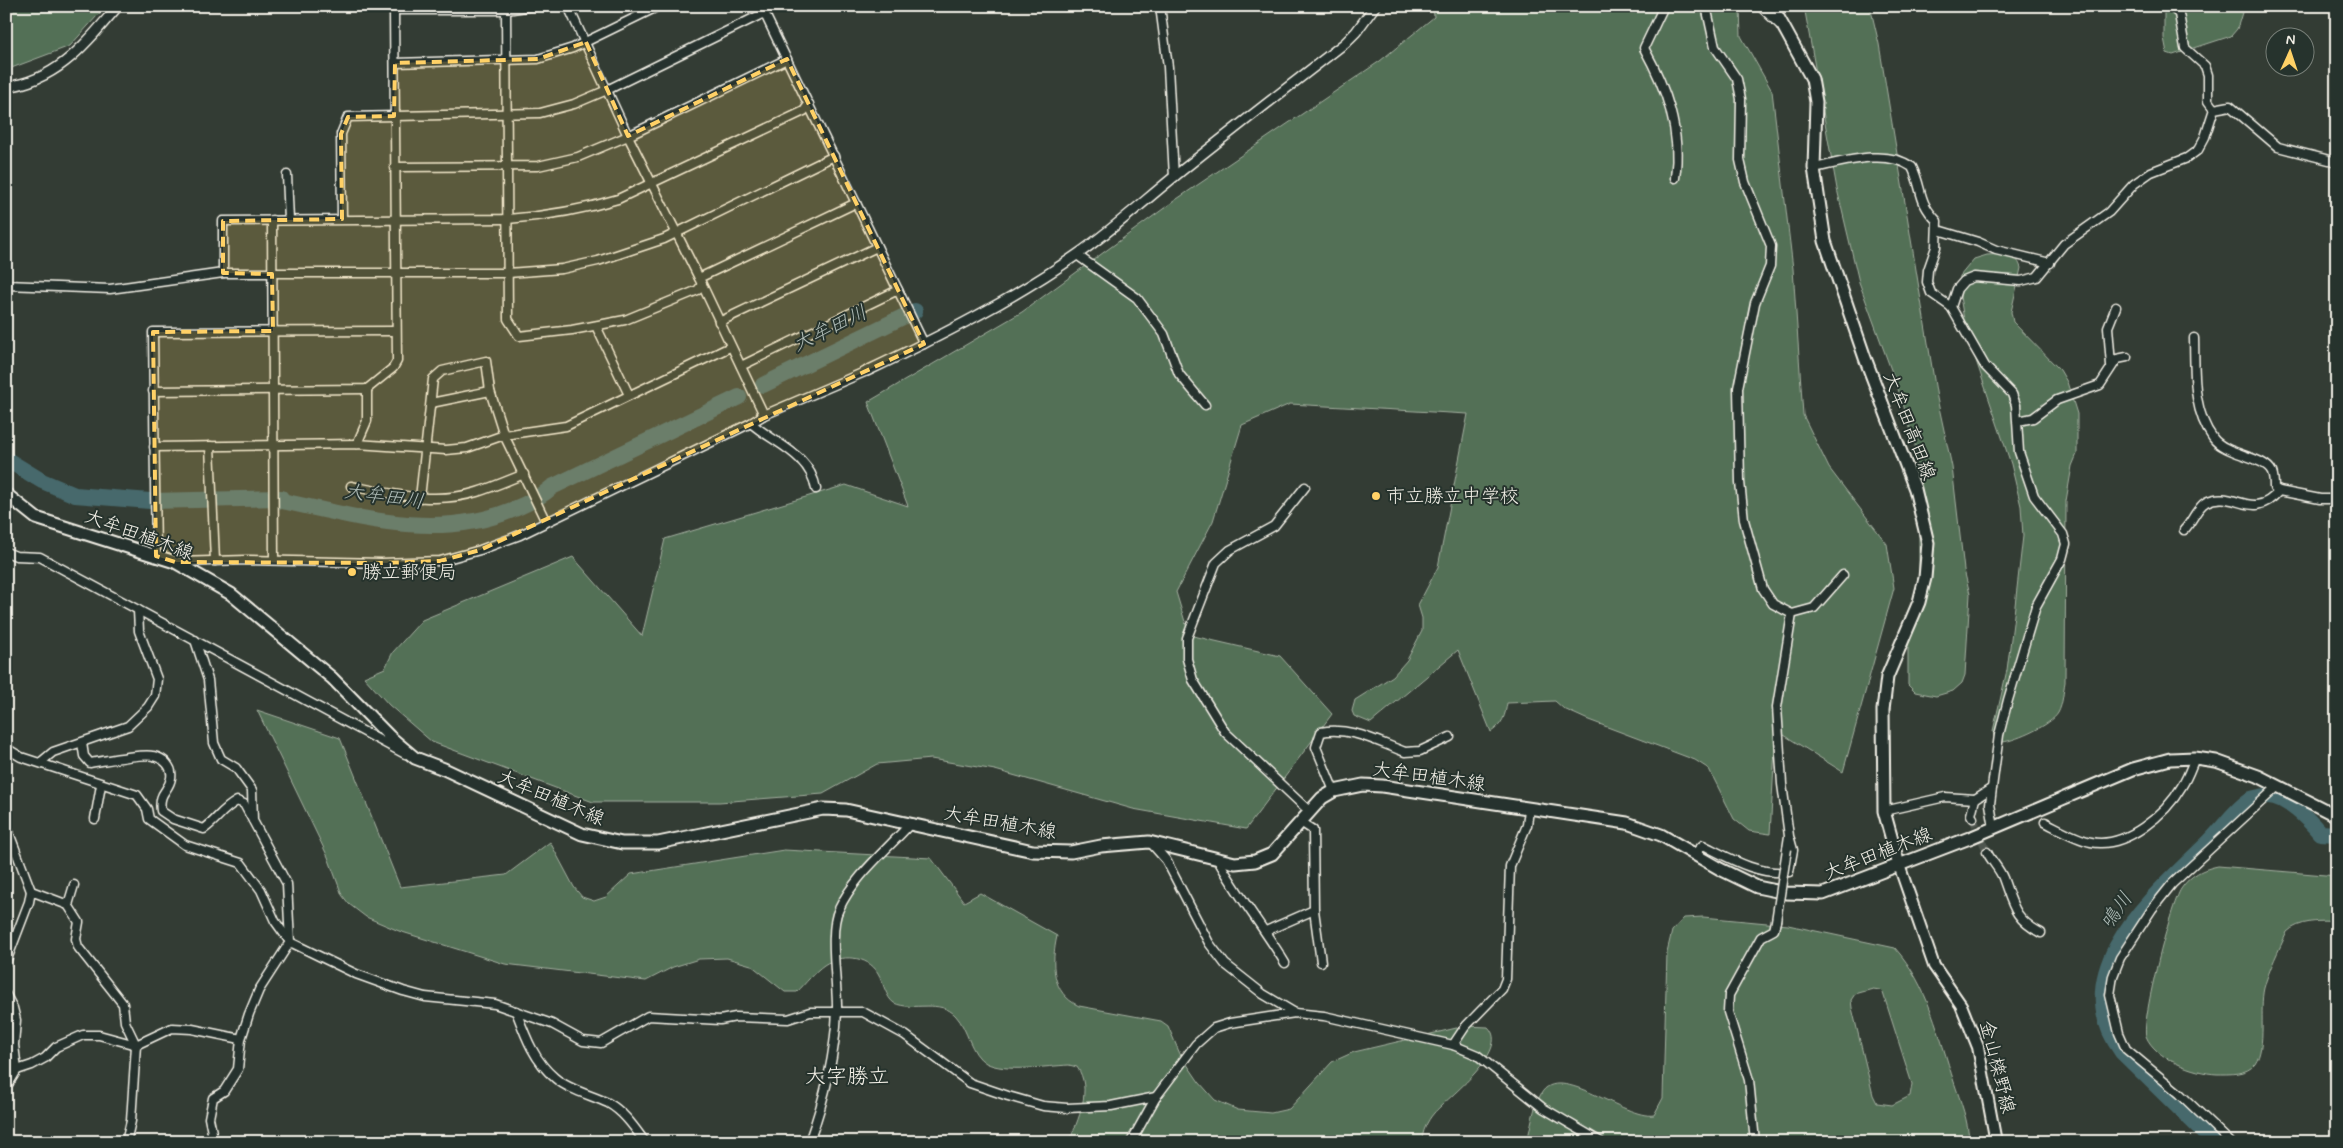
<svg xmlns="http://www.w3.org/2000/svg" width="2343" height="1148" font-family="Mynerve,'Klee One',sans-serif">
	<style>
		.green { fill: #536f57; stroke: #a4b0a0; fill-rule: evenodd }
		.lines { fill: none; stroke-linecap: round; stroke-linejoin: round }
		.river { stroke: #46696c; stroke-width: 16 }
		.minor-tunnel { stroke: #50574f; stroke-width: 8; stroke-dasharray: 8 4; stroke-linecap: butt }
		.minor-casing { stroke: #f4f1e8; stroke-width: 11 }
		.tertiary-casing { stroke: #f4f1e8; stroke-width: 12 }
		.secondary-casing { stroke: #f4f1e8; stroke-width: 14 }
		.primary-casing { stroke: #f4f1e8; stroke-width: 15 }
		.minor { stroke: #26332d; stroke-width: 8 }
		.tertiary { stroke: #26332d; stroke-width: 9 }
		.secondary { stroke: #26332d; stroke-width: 10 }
		.primary { stroke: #26332d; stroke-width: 11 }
		.minor-bridge-casing { stroke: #f4f1e8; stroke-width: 11; stroke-linecap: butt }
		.minor-bridge { stroke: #26332d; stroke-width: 8 }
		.marked { fill: #ffd166; fill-opacity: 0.2; stroke: #ffd166; stroke-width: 4; stroke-dasharray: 10 6; stroke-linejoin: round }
		.poi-dot { fill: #ffd166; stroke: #26332d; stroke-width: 2 }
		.labels { text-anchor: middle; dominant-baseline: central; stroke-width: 4; stroke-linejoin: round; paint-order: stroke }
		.street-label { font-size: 19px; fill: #f4f1e8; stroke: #26332d }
		.poi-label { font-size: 19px; fill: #f4f1e8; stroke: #26332d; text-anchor: start }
		.water-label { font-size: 20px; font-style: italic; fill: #aebbb6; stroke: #26332d }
		.quarter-label { font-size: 21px; fill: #f4f1e8; stroke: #26332d }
	</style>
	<rect width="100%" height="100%" fill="#333c34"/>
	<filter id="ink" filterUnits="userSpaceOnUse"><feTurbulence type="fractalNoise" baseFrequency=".02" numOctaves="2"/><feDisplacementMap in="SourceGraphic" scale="10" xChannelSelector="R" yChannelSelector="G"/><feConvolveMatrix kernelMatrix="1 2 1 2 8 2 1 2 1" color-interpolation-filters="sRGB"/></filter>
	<g filter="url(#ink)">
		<g class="green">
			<polygon points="6,6 106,6 70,46 6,70"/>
			<path d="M1433,6L1740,7L1741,36L1772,91L1793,269L1803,415L1829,468L1887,544L1894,588L1843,772L1776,730L1770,834L1749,831L1734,819L1709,769L1695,760L1586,719L1564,709L1555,701L1507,703C1505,716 1503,724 1491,732L1458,650L1371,723L1354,716L1352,711L1355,700L1393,676L1407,660L1422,631V618L1418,605L1438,567L1468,414L1290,404L1242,425L1213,521L1176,592L1189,635L1280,656L1332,714L1246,829L1133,809L995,770L931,759L877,764L823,794L719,802H593L432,742L389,705L364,677L385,668L393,652L422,620L573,557L642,636L665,539L846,485L908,506L868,402L1022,312L1174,201L1380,61L1434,17Z"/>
			<polygon points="1804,6 1870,6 1879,44 1937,398 1952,467 1964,570 1970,594 1965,675 1962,683 1953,691 1936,696 1915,692 1908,685 1908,624 1919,579 1919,493 1915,445 1902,400 1859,282 1837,189"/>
			<polygon points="2164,6 2244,6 2237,29 2231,36 2173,55 2167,53 2164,38"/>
			<path d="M2006,254C2015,257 2018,259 2021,268L2011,312L2013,322L2060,370L2067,382L2077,414V454L2072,466L2066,501L2065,682C2063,692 2063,704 2058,713C2051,725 2017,740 2003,742L1994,737L1993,731L2007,670L2013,623L2023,536L2021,506L2011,464L1966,331L1959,291L1960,276L1974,259L1987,255Z"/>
			<path d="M257,710L340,738L400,887L506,875L550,842L574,887L582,897L594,901L606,897L631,874L784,850L931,858L964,902L980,893L1057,936C1051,963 1051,993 1079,1006L1161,1021L1168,1026L1180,1054L1199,1082L1215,1100L1238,1110L1271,1113L1289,1109L1332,1062L1354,1052L1465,1026L1488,1027C1512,1050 1447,1098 1434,1113C1427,1121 1422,1132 1422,1142H1069C1078,1120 1093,1089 1077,1067L1069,1065C1047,1066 1005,1073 986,1063C970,1054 968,1029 956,1016C940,998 913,1012 894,1003C886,998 883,981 878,973C868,955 840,954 824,965C814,972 806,983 797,992H785L751,965L727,958L699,959L673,967L646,981L505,964L399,931L366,917L349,904L342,895L328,857Z"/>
			<path d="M2218,866L2337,876V922C2321,920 2298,921 2287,932C2279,950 2269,969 2264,988C2259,1009 2267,1046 2255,1064C2247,1075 2229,1074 2217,1074C2194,1073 2155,1059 2146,1036C2141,1021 2171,904 2181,889C2190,875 2203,869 2218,866Z"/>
			<path d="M1703,917L1788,925L1895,948C1928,985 1939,1036 1954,1082C1960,1100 1969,1122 1969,1142H1527C1531,1126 1533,1108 1541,1094C1559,1061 1625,1120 1654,1115L1663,1098L1667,952L1672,931L1684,918ZM1873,989L1880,990L1883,993L1912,1084L1910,1096L1892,1105L1877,1103L1873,1095L1852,1008L1851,1000L1855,994Z"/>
		</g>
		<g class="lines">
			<g class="river">
				<polyline points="763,385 915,311"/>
				<path d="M6,459L42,481L75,495L150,501L281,498L282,501C357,517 438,541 512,510C527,504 540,498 552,487L739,397"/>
				<path d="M2214,1142L2122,1052C2063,971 2153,897 2206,845C2222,830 2233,811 2251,799C2256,798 2262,796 2268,796C2286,796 2309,820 2320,833L2337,834"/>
			</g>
			<polyline class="minor-tunnel" points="1973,818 1987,852"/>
			<defs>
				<g id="minor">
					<polyline points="568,6 628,136 699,278"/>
					<polyline points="761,6 924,344"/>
					<polyline points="1160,6 1168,67 1174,177"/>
					<path d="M1664,6L1644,48C1666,88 1682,131 1675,178"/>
					<polyline points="1706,6 1715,47 1737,79 1741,99 1740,160 1745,182 1771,246 1770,266 1755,303 1738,388 1740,482 1744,520 1763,589 1773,604 1792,614 1814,608 1843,575"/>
					<polyline points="1760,6 1779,24"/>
					<polyline points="2170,6 2179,14 2185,48 2205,66 2208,75 2208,101 2214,109"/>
					<polyline points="506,10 508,319 519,336 572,330 625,320 698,290 701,286"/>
					<polyline points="395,63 538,59 573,48 659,6"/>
					<polyline points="395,167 538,166 578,157 628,136 787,59"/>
					<path d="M1814,168C1843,162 1886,148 1912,167C1923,189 1917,201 1937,221L1936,247L1928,270L1927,282L1931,293L1951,307L1985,366L2012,394L2016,405L2019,452L2034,496L2063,534L2066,544L2062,559L2036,606L2008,700L1999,735L1992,788L1990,804L1994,828"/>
					<polyline points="287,175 289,220"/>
					<polyline points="342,219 341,134 348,117 540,113 574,104 607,90 764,13"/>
					<polyline points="272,220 274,560"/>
					<polyline points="1938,230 1978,242 1996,250 2050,263"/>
					<polyline points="1077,255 1137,298 1164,334 1179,374 1205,405"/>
					<path d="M223,273V221L508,219C546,216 582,210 618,199L804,111L809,104"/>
					<polyline points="6,285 110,289 223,273 508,273 562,269 598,261 664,239 834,156"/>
					<polyline points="1951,307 1957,289 1964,281 1974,277 2021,281 2037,277 2064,244 2109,212 2134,184 2151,172 2187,158 2198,150 2205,137 2214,109 2230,106 2278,147 2337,162"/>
					<polyline points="719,322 877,247"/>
					<polyline points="596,326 629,395"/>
					<path d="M2194,338C2195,372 2192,410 2213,438C2225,455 2265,456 2272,472C2274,477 2274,483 2274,488L2279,491"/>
					<polyline points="2111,365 2108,327 2116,307"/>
					<polyline points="741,366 898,290"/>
					<polyline points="153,391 367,389 393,368 397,361 394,10 506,10 532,6"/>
					<polyline points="431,403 490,391"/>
					<polyline points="764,415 699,278 856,203"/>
					<polyline points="2018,421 2033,418 2057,400 2100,385 2117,359 2127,357"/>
					<path d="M751,423C775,444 810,454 816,489"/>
					<polyline points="357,444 367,421 367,389"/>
					<polyline points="210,446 215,561"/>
					<polyline points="154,447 357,444 446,450 467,448 504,435 566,426 730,347"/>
					<path d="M351,486C392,494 436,505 477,492C493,487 509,480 524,474"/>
					<polyline points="1305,487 1274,526 1230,550 1216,563 1187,638 1187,659 1193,680 1225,732 1310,812"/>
					<polyline points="420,498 433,379 442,371 486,361 490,391 504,435 546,522"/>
					<path d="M2184,530C2192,522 2197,507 2206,502C2234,488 2252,523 2279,491L2320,499H2337"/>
					<polyline points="6,552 16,556 40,557 405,754"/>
					<polyline points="156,556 153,332 395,331"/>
					<polyline points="177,562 247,560 382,563 440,561 480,550 520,535 751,423 764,415 867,371"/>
					<polyline points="195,640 208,680 214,743 221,759 236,768 252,790 253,820"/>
					<path d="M82,743L84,756L90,763C104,761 142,753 153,756C164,758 173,767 171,778C169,792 158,791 161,811L173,819L204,829C218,819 221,810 237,801L244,804L287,884L290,942L356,974L403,991L425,997L495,1004L552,1024L583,1041L601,1043L648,1016L720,1020L736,1017L788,1019L810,1012H863L905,1035L970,1083L1008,1096L1043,1106L1067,1108L1111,1106L1156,1097"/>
					<polyline points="6,748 21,757 137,795 147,809 149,819 185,845 241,863 261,890 275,921 290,942 259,990 249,1014 241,1039 238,1069 224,1091 213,1098 209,1118 214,1142"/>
					<polyline points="41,762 53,752 128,726 148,707 155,696 157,679 139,631 138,610"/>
					<path d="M1334,791L1316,747L1321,732C1350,726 1378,742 1405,752L1420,751L1450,737"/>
					<polyline points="1884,811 1945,797 1975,799"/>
					<polyline points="1973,818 1971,815 1975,799 1992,788"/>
					<polyline points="95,819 101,785"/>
					<path d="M2045,822C2059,829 2076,839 2091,842C2126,849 2166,814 2182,786C2188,777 2191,767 2195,758"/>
					<polyline points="1302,823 1313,830 1314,910 1321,962"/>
					<polyline points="6,825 31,891 29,902 6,962"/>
					<polyline points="1151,843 1166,860 1209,943 1225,964 1263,994 1295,1013"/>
					<polyline points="1787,849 1789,836 1782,784 1777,707 1792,614"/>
					<path d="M1987,852C1991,861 1999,868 2003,878C2013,905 2014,919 2041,933"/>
					<path d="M1694,854L1703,845C1731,859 1757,875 1789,872L1793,850L1790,839"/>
					<path d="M1218,860C1238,896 1264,928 1285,963"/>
					<polyline points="31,891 68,905 79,922 76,939 78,947 123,1004 125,1022 136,1045 131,1121 126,1142"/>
					<polyline points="68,905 74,885"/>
					<polyline points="1266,931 1314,910"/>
					<polyline points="6,995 13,1008 16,1020 14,1045 17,1070 6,1088"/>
					<path d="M516,1011C525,1035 534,1061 555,1078C569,1090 591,1095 608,1103C624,1112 634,1127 645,1142"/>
					<polyline points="1453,1045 1465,1027 1502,989 1506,979 1510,866 1527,825 1529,810"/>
					<polyline points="17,1070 32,1065 45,1058 56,1047 83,1035 99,1035 136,1045 172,1028 192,1029 241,1039"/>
					<path d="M809,1142C824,1101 835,1055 837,1011C838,986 828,930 839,909C854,876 887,850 910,824"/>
					<polyline points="1131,1142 1156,1097 1196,1044 1214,1028 1230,1023 1295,1013 1324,1016 1453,1045 1477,1055 1543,1108 1601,1142"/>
					<polyline points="1755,1142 1749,1080 1728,1012 1729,995 1761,937 1774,930 1776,921"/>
					<polyline points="2230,1142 2180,1094 2126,1049 2119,1033 2110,995 2113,976 2120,958 2152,909 2172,884 2277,787"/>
				</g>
				<g id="tertiary">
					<path d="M6,87C59,80 86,43 118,6"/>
					<path d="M867,371C939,337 1012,300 1078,254C1112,230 1143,202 1175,176C1231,131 1288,87 1345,43L1356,32L1375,6"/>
				</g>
				<polyline id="secondary" points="1899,865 1934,966 1961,1005 1978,1047 1996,1142"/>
				<g id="primary">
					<polyline points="1772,6 1812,79 1816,102 1814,168 1825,241 1865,358 1915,489 1928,543 1925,578 1919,602 1887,677 1883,710 1884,811 1899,865"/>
					<polyline points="6,494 36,518 175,562 231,594 332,678 390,737 415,758 444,769 582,834 622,843 658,843 823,809 846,810 1033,851 1071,852 1101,846 1149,842 1235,863 1255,861 1272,854 1322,798 1334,791 1363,785 1382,786 1627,823 1661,835 1720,869 1757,887 1786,893 1823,894 1972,837 2133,769 2170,759 2195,758 2216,761 2258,776 2337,816"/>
				</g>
			</defs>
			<use href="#minor" class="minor-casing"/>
			<use href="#tertiary" class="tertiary-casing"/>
			<use href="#secondary" class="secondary-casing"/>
			<use href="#primary" class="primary-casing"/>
			<use href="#minor" class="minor"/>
			<use href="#tertiary" class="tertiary"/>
			<use href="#secondary" class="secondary"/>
			<use href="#primary" class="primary"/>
			<defs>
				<polyline id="minor-bridge" points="1776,921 1787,849"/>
			</defs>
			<use href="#minor-bridge" class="minor-bridge-casing"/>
			<use href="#minor-bridge" class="minor-bridge"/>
		</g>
	</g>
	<path class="marked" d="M586,42L628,136L787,59L924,344L480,550L440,561L382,563L175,562L156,556L153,332L273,331L272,274L223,273V221L342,219L341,134L348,117L394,116L395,63L538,59Z"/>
	<g class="poi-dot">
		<circle cx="1376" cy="496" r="5"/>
		<circle cx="352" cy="572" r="5"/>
	</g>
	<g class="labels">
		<g class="street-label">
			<text transform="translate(1909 426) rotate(69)">大牟田高田線</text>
			<text transform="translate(139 535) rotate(20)">大牟田植木線</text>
			<text transform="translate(1429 777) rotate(8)">大牟田植木線</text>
			<text transform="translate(551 798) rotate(23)">大牟田植木線</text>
			<text transform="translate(1000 823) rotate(10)">大牟田植木線</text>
			<text transform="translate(1878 854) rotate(-21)">大牟田植木線</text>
			<text transform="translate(1997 1067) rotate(76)">金山檪野線</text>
		</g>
		<g class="poi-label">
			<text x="1386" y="496">市立勝立中学校</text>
			<text x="362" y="572">勝立郵便局</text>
		</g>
		<g class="water-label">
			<text transform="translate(830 329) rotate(-26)">大牟田川</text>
			<text transform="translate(384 497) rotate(8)">大牟田川</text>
			<text transform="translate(2117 911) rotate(-55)">鳴川</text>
		</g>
		<g class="quarter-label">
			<text x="847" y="1077">大字勝立</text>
		</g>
	</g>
	<rect width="2343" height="1148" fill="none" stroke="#26332d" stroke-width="25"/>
	<rect x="12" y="12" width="2318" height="1123" fill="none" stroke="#f4f1e8" stroke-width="2" filter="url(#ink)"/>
	<g transform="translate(2290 52) rotate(3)"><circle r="24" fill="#26332d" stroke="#787f78"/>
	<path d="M0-4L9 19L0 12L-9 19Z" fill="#ffd166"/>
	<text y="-8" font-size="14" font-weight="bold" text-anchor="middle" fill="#f4f1e8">N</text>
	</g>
</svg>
